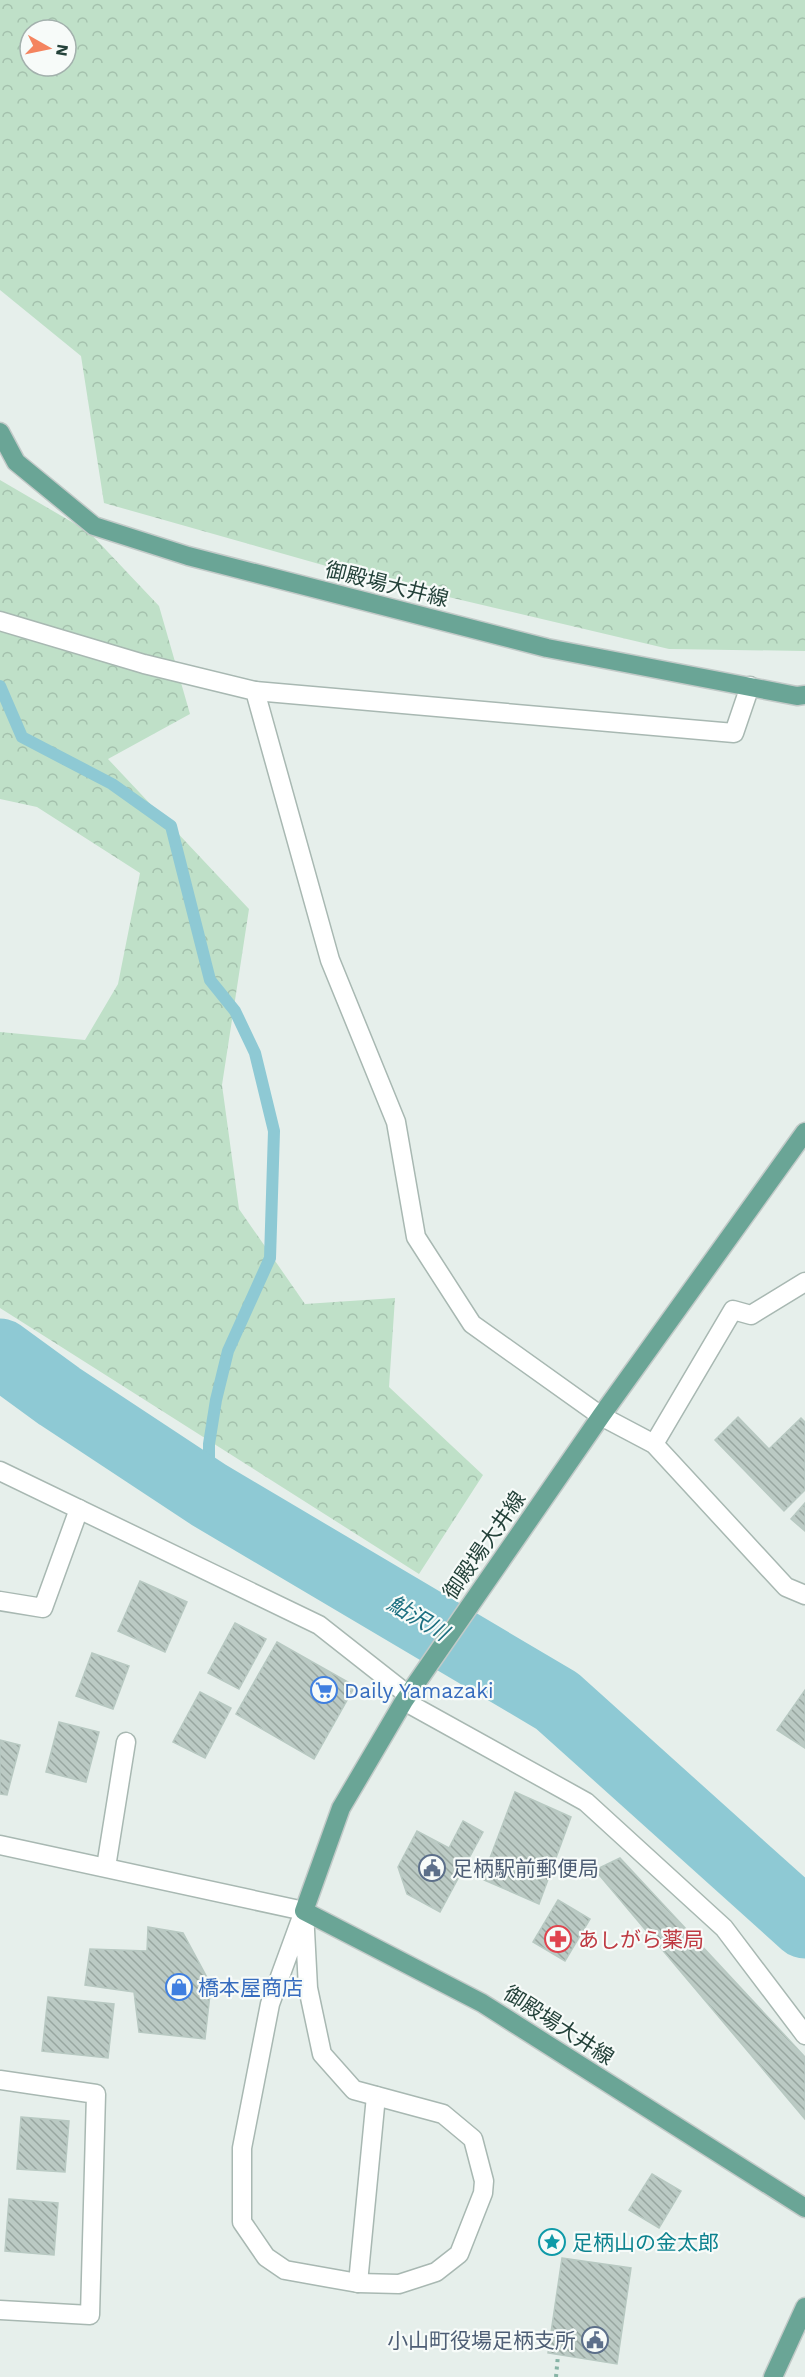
<svg xmlns="http://www.w3.org/2000/svg" width="805" height="2377" font-family="'Work Sans','Noto Sans JP',sans-serif">
	<style>
		.forest { fill: url(#forest-crowns); fill-rule: evenodd }
		.lines { fill: none; stroke-linecap: round; stroke-linejoin: round }
		.stream { stroke: #8ec9d4; stroke-width: 12 }
		.river { stroke: #8ec9d4; stroke-width: 69 }
		.building { fill: url(#building-back-hatch); stroke: #b8c9c2; stroke-width: 1.5 }
		.minor-casing { stroke: #a8b8b2; stroke-width: 21 }
		.major-casing { stroke: #c2cac8; stroke-width: 21 }
		.path { stroke: #86b3a5; stroke-width: 4; stroke-dasharray: 3 4.5; stroke-linecap: butt }
		.minor { stroke: #fff; stroke-width: 18 }
		.major { stroke: #6aa596; stroke-width: 18 }
		.labels { text-anchor: middle; dominant-baseline: central; stroke-width: 4.5; stroke-linejoin: round; paint-order: stroke }
		.street-label { font-size: 21px; fill: #24423a; stroke: #f7fbf9 }
		.shop-label { font-size: 21px; fill: #366cbe; stroke: #f7fbf9; text-anchor: start }
		.service-label { font-size: 21px; fill: #4e5e75; stroke: #f7fbf9; text-anchor: start }
		.health-label { font-size: 21px; fill: #be3a42; stroke: #f7fbf9; text-anchor: start }
		.culture-label { font-size: 21px; fill: #0d838f; stroke: #f7fbf9; text-anchor: start }
		.water-label { font-size: 22px; font-style: italic; fill: #1c6f80; stroke: #f7fbf9 }
	</style>
	<defs>
		<pattern id="forest-crowns" width="20" height="18" patternUnits="userSpaceOnUse" patternTransform="scale(1.5)"><rect width="20" height="18" fill="#bfe0c8"/><path d="M2 6a3 3 0 1 1 6 0M12 15a3 3 0 1 1 6 0" fill="none" stroke="#a4c1ad"/></pattern>
		<pattern id="building-back-hatch" width="6" height="6" patternUnits="userSpaceOnUse" patternTransform="scale(1.5)"><rect width="6" height="6" fill="#bbcac4"/><path d="M-1 5l2 2M0 0l6 6M5-1l2 2" fill="none" stroke="#98a6a0"/></pattern>
	</defs>
	<rect width="100%" height="100%" fill="#e6efeb"/>
	<g class="forest">
		<path d="M0,0H805V651L669,649L372,579L104,503L81,356L0,290ZM30,30H66V66H30Z"/>
		<polygon points="0,480 89,532 159,606 190,714 108,759 249,909 222,1085 239,1209 305,1304 395,1298 389,1387 483,1475 419,1574 0,1308 0,1032 85,1040 118,984 140,873 37,807 0,799"/>
	</g>
	<g class="lines">
		<polyline class="stream" points="0,686 22,737 112,784 171,826 210,980 235,1011 255,1053 274,1131 270,1258 228,1351 216,1400 209,1444 209,1495"/>
		<polyline class="river" points="0,1353 59,1396 209,1495 557,1701 805,1924"/>
	</g>
	<g class="building">
		<polygon points="738,1417 769,1449 801,1418 805,1422 805,1490 784,1511 715,1440"/>
		<polygon points="805,1503 805,1531 791,1519"/>
		<polygon points="140,1581 187,1602 165,1652 118,1631"/>
		<polygon points="235,1623 266,1639 239,1689 208,1673"/>
		<polygon points="277,1642 355,1686 314,1759 236,1714"/>
		<polygon points="92,1653 129,1666 113,1709 76,1696"/>
		<polygon points="805,1690 805,1748 777,1730"/>
		<polygon points="200,1692 231,1708 205,1758 173,1742"/>
		<polygon points="59,1722 99,1732 86,1782 46,1772"/>
		<polygon points="0,1740 20,1745 7,1795 0,1794"/>
		<polygon points="515,1792 571,1817 539,1904 482,1879"/>
		<polygon points="463,1821 483,1832 440,1912 407,1894 398,1867 417,1831 449,1848"/>
		<polygon points="620,1858 805,2057 805,2119 595,1870"/>
		<polygon points="558,1900 590,1919 565,1961 533,1942"/>
		<polygon points="148,1927 183,1933 211,1985 205,2039 139,2032 134,1992 85,1985 90,1949 147,1951"/>
		<polygon points="48,1997 114,2004 108,2058 42,2051"/>
		<polygon points="21,2117 69,2121 65,2172 17,2169"/>
		<polygon points="652,2174 681,2191 659,2228 629,2210"/>
		<polygon points="9,2199 58,2203 54,2255 5,2251"/>
		<polygon points="562,2258 631,2268 617,2364 548,2353"/>
	</g>
	<g class="lines">
		<defs>
			<g id="minor">
				<polyline points="0,621 144,664 255,691 330,960 396,1122 416,1237 472,1324 601,1416 654,1444 786,1587 805,1595"/>
				<polyline points="255,691 734,733 750,686"/>
				<polyline points="654,1444 733,1310 751,1315 805,1282"/>
				<polyline points="0,1471 319,1625 408,1695"/>
				<polyline points="0,1601 43,1608 79,1509"/>
				<polyline points="404,1701 586,1802 724,1928 805,2035"/>
				<polyline points="0,1845 304,1911"/>
				<polyline points="106,1867 126,1742"/>
				<polygon points="304,1911 308,1988 322,2054 354,2090 443,2114 473,2139 484,2181 483,2193 459,2254 436,2272 399,2284 358,2283 285,2270 266,2257 242,2222 242,2148 270,2004"/>
				<polyline points="0,2080 96,2094 90,2315 0,2310"/>
				<polyline points="358,2283 376,2096"/>
			</g>
			<g id="major">
				<polyline points="0,432 16,462 94,526 188,556 547,648 797,696 805,695"/>
				<polyline points="805,1132 601,1416 404,1701 341,1808 304,1911 482,2003 805,2208"/>
				<polyline points="773,2377 805,2307"/>
			</g>
		</defs>
		<use href="#minor" class="minor-casing"/>
		<use href="#major" class="major-casing"/>
		<polyline class="path" points="556,2377 558,2355"/>
		<use href="#minor" class="minor"/>
		<use href="#major" class="major"/>
	</g>
	<defs>
		<symbol id="supermarket-ring" viewBox="-11 -11 22 22"><circle r="9.5" fill="#f7fbf9" stroke="#3f7fe0" stroke-width="1.5"/><path d="M-6-5.5h2.5l.6 2H6L4.5 2H-2.5L-4.4-4H-6ZM-1.5 3.2a1.3 1.3 0 1 0 .1 0ZM3 3.2a1.3 1.3 0 1 0 .1 0Z" fill="#3f7fe0"/></symbol>
		<symbol id="civic-ring" viewBox="-11 -11 22 22"><circle r="9.5" fill="#f7fbf9" stroke="#5c6f8a" stroke-width="1.5"/><path d="M-.6-6.5H3V-4.5H.6V-3L4-1V1h2V6H-6V1h2V-1L-.6-3ZM-1.2 2.5V6h2.4V2.5Z" fill="#5c6f8a"/></symbol>
		<symbol id="pharmacy-ring" viewBox="-11 -11 22 22"><circle r="9.5" fill="#f7fbf9" stroke="#e0444e" stroke-width="1.5"/><path d="M-2-6h4v4h4v4h-4v4h-4v-4h-4v-4h4Z" fill="#e0444e"/></symbol>
		<symbol id="shop-ring" viewBox="-11 -11 22 22"><circle r="9.5" fill="#f7fbf9" stroke="#3f7fe0" stroke-width="1.5"/><path d="M-5-2.5h2.3a2.7 3.5 0 0 1 5.4 0H5L5.5 6h-11ZM-1.5-2.5h3a1.5 2.3 0 0 0-3 0Z" fill="#3f7fe0"/></symbol>
		<symbol id="sight-ring" viewBox="-11 -11 22 22"><circle r="9.5" fill="#f7fbf9" stroke="#0f9aa8" stroke-width="1.5"/><path d="M0-6L1.8-2.2L6-1.7L2.9 1.2L3.7 5.4L0 3.3L-3.7 5.4L-2.9 1.2L-6-1.7L-1.8-2.2Z" fill="#0f9aa8"/></symbol>
	</defs>
	<g fill-rule="evenodd">
		<use href="#supermarket-ring" x="309" y="1675" width="30" height="30"/>
		<use href="#civic-ring" x="417" y="1853" width="30" height="30"/>
		<use href="#pharmacy-ring" x="543" y="1924" width="30" height="30"/>
		<use href="#shop-ring" x="164" y="1972" width="30" height="30"/>
		<use href="#sight-ring" x="537" y="2227" width="30" height="30"/>
		<use href="#civic-ring" x="580" y="2325" width="30" height="30"/>
	</g>
	<g class="labels">
		<g class="street-label">
			<text transform="translate(387 584) rotate(14)">御殿場大井線</text>
			<text transform="translate(484 1545) rotate(-55)">御殿場大井線</text>
			<text transform="translate(559 2025) rotate(33)">御殿場大井線</text>
		</g>
		<g class="shop-label">
			<text x="344" y="1690">Daily Yamazaki</text>
			<text x="198" y="1987">橋本屋商店</text>
		</g>
		<g class="service-label">
			<text x="452" y="1868">足柄駅前郵便局</text>
			<text x="576" y="2340" text-anchor="end">小山町役場足柄支所</text>
		</g>
		<g class="health-label">
			<text x="578" y="1939">あしがら薬局</text>
		</g>
		<g class="culture-label">
			<text x="572" y="2242">足柄山の金太郎</text>
		</g>
		<g class="water-label">
			<text transform="translate(418 1618) rotate(31)">鮎沢川</text>
		</g>
	</g>
	<g transform="translate(48 48) rotate(99)"><circle r="28" fill="#f7fbf9" stroke="#a3b1ad" stroke-width="1.5"/>
	<path d="M0-4.5L10 22L0 15L-10 22Z" fill="#f4845f"/>
	<text y="-9" font-size="16" font-weight="bold" text-anchor="middle" fill="#24423a">N</text>
	</g>
</svg>
